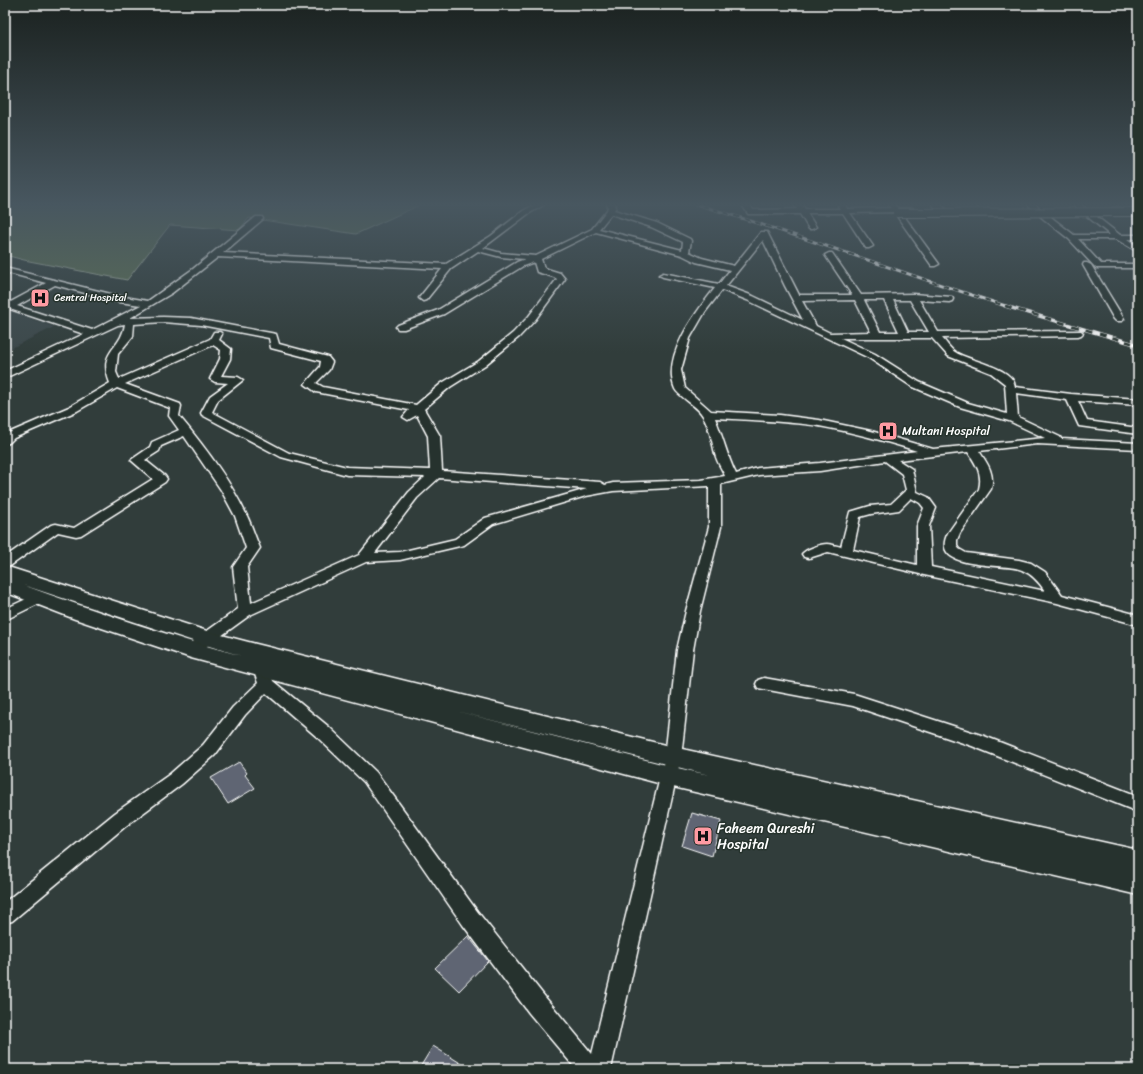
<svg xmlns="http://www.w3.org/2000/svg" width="1143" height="1074" font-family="Sriracha,sans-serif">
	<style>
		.built { fill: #3e494c }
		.green { fill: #5d7053; stroke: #aeb8a9 }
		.building { fill: #5e6573; stroke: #fff }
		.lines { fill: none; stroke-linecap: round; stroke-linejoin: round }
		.minor-casing { stroke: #fff; stroke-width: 3 }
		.secondary-casing { stroke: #fff; stroke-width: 3 }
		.minor { fill: #26332d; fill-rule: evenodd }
		.secondary { fill: #26332d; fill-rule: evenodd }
		.rail-far1-casing { stroke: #fff; stroke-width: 3 }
		.rail-casing { stroke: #fff; stroke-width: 3.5 }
		.rail-far1 { stroke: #26332d; stroke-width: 2; stroke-dasharray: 5.5; stroke-linecap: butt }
		.rail { stroke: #26332d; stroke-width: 2.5; stroke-dasharray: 7; stroke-linecap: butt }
		.minor-bridge-casing { stroke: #fff; stroke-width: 10; stroke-linecap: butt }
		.minor-bridge { stroke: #26332d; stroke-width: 8 }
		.labels { text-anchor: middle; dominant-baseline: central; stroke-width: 3; stroke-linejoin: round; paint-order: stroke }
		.far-poi-label { font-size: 10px; fill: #fff; stroke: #26332d; text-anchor: start }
		.poi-label { font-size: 12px; fill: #fff; stroke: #26332d; text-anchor: start }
		.near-poi-label { font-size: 14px; fill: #fff; stroke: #26332d; text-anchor: start }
	</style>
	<rect width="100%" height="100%" fill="#313d3b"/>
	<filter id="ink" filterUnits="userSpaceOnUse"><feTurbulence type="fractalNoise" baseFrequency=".025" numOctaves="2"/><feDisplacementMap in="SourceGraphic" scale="8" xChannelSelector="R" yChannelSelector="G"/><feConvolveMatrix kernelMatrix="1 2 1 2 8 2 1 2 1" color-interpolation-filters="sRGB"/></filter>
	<g filter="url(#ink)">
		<polygon class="built" points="5,309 54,327 5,351"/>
		<polygon class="green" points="5,203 424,203 356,234 249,218 239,230 170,225 127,280 24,260 5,255"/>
		<g class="building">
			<polygon points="239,762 247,773 245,775 255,788 228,804 211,778"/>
			<polygon points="692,813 721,821 712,856 682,846"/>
			<polygon points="468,936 488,961 459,991 435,968"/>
			<polygon points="433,1046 470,1069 419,1069"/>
		</g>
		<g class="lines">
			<defs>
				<g id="minor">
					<path d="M537,203H547L528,214L483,248L501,253L536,256L592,229L607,210L608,207L607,203H615L616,207L614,210L657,223L690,239L691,241L689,252L702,258L734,266L761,232H767L799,295H852L825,255L829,253H832L861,295L913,294L952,297L953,299L952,301L949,302L919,300L938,332L1081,331L1083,333L1081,335L1078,336L942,338C946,342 950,349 955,352C968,361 1014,367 1015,387L1071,394L1138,399V405L1078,401L1087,421L1138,428V434L1079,426L1067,400L1016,393L1018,417L1060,437L1061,439L1138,443V449L1037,444L979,451C987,463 995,473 991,489L960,533L957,540V546L959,549L966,553L1019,560L1031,563L1045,572L1062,595L1138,615V625L1057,603L924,575L828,552L809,558L804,557L802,554C806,549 821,544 827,544C831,544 837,546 841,547L850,512L870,506L891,504L906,490L902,474L885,461L820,471L759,475L721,484V527L700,611L693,650L681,757L611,1069H576L529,1013L463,925L364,782L317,737L266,693L245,715L215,755L182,784L127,825L12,921L5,923V902L115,813L170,774L203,745L233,707L258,683L250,660L253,656L258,654L263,656L273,681L329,727L376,772L477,911L545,997L592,1054L665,757L677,650L686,611L709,527V486L613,491L586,496L493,524L464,545L400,560L366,562L250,615L196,654L191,655L186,654L183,650L186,646L238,609L233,567L246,548L235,516L221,490L184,436L161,446L159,451L145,460L165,476L167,479L165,482L81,535L76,536L58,532L10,566L5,567V557L51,525L56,524L74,528L153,479L131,460L150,447L152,442L179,430L169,416L170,408L117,388L77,411L14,438L9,443L5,444L6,434L69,407L110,383C97,350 121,351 125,324L118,325L5,378V371L84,334L7,308L6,306L7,304L46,283L5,272V268L119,296L148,301L193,269L256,217H262L263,219L223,253L446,264L491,236L523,211ZM611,214L651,227L683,242L682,250L599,229ZM596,232L682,255L696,262L730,270L719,284L663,273L659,275L663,277L715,288C696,312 661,357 675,389C678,396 698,406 703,416C710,428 712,441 715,454C717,462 722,469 725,476L701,480L613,483L605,485L600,482L442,471L440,436L424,409L450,387L485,365L519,337L535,320L565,279L560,273L544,268L541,259ZM763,240L785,286L803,320L753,296L726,286ZM478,251L501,257L525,259L517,262L438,310L398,325L396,327L398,329H404L444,314L523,266L534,262L537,272L554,277L557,279L529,316L513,333L479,361L442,383L416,405L323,387L316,383L329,370L332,362L328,357L279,344L276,334L191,318L163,317L130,318L172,293L218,257L442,269L419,298L423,301L426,300L451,269ZM55,285L119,302L141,305L92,330L17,306ZM722,290L747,300L869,358L911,386L960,407L1009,421L1045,438L933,449L871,431L819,420L780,415L711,411L685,388L681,370L690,338L705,312ZM855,300L871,332L830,333L816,326L802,301ZM864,300H884L899,332H880ZM893,300H910L929,332H908ZM163,322L201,325L269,338L271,348L321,361L320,367L305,384L316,392L409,410L403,417L408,420L417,415L428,436L430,470L347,467L289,453L212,412L218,400L243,380L238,377L221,376L230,359L231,349L219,340L222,334L220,332H214L210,339L119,379L116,372L118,354L133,336L134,324ZM841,338H932L948,356L991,373L1005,384L1007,414L968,403L919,382L875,354ZM213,345L221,350L220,359L210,379L215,382L228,383L210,396L201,413L202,415L281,457L347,475L425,477L409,492L359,555L251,603L247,567L260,548C255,537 252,526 247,516C230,480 205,447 179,416L181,406L180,404L125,384ZM715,418C750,420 784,421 819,426C852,432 885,441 917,451L820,463L758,468L736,474C727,456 723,437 715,418ZM968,452C976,464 983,474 979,489L948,533C928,572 1004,562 1022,570C1032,574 1039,582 1045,591L931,567L929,526L936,508L928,497L917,492L912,469L898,460ZM439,478L587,489L485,518L455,539L400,552L375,553L417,498ZM911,498L920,503L924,508L917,526V565L853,550L860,517L871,514L899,510Z"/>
					<polygon points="741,203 749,203 753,210 797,209 795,206 799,204 802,204 805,209 840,209 838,206 842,204 845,204 847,209 891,208 889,206 893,204 898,208 913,208 913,212 901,212 939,264 935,266 932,266 894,212 850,213 873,246 869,248 866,248 843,213 807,213 816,227 812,229 809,229 800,214 748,214"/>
					<polygon points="931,203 939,203 947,210 946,212 940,212"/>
					<polygon points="975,203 983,203 990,210 989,212 983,212"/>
					<polygon points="1026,203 1034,203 1041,210 1037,212"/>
					<polygon points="1071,203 1079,203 1120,235 1138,235 1138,239 1127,239 1138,247 1138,252 1116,239 1078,239 1101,264 1138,264 1138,268 1096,268 1069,239 1040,216 1041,214 1047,214 1074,235 1110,235"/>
					<polygon points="1115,203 1124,203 1133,209 1129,211 1111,212 1111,208 1121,207"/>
					<polygon points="1084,263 1087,263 1091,265 1124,319 1122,321 1116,321 1114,319 1083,265"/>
					<polygon points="39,593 44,595 46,598 44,601 5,620 5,609"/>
					<polygon points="764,678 854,694 984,736 1138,796 1138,812 972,746 853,706 758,688 756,684 758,680"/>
				</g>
				<path id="secondary" d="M5,566L210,632L256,644L673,747L1138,850V895L669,786L191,658L75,619L5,592ZM23,585L199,643L242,656C168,636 95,611 23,585ZM452,710L673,767L709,775Z"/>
			</defs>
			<use href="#minor" class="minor-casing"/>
			<use href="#secondary" class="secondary-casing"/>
			<use href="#minor" class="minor"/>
			<use href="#secondary" class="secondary"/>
			<defs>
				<path id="rail-far1" d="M692,203C799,234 903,274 1009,307"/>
				<polyline id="rail" points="1005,306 1138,345"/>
			</defs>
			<use href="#rail-far1" class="rail-far1-casing"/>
			<use href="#rail" class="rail-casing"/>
			<use href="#rail-far1" class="rail-far1"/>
			<use href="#rail" class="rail"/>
			<defs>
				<polyline id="minor-bridge" points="897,213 1138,212"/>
			</defs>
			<use href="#minor-bridge" class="minor-bridge-casing"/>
			<use href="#minor-bridge" class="minor-bridge"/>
		</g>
	</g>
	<linearGradient id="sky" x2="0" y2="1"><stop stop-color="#1b2220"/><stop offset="0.58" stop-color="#485760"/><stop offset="1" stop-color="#485760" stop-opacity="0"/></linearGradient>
	<rect width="1143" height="353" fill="url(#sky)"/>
	<defs>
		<symbol id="hospital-square" viewBox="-11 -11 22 22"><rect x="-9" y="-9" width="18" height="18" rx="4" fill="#ff9aa2" stroke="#26332d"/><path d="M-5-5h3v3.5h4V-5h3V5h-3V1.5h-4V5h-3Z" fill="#111"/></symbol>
	</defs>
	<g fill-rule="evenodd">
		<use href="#hospital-square" x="29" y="287" width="22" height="22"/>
		<use href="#hospital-square" x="877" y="420" width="22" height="22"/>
		<use href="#hospital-square" x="692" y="825" width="22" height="22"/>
	</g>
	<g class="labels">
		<g class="far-poi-label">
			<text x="54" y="298">Central Hospital</text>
		</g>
		<g class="poi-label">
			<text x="902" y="431">Multani Hospital</text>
		</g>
		<g class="near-poi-label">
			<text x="717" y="828">Faheem Qureshi<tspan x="717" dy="16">Hospital</tspan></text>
		</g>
	</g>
	<rect width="1143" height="1074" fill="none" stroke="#26332d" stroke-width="20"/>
	<rect x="10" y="10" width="1123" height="1054" fill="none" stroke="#fff" stroke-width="1.5" filter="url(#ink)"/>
</svg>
